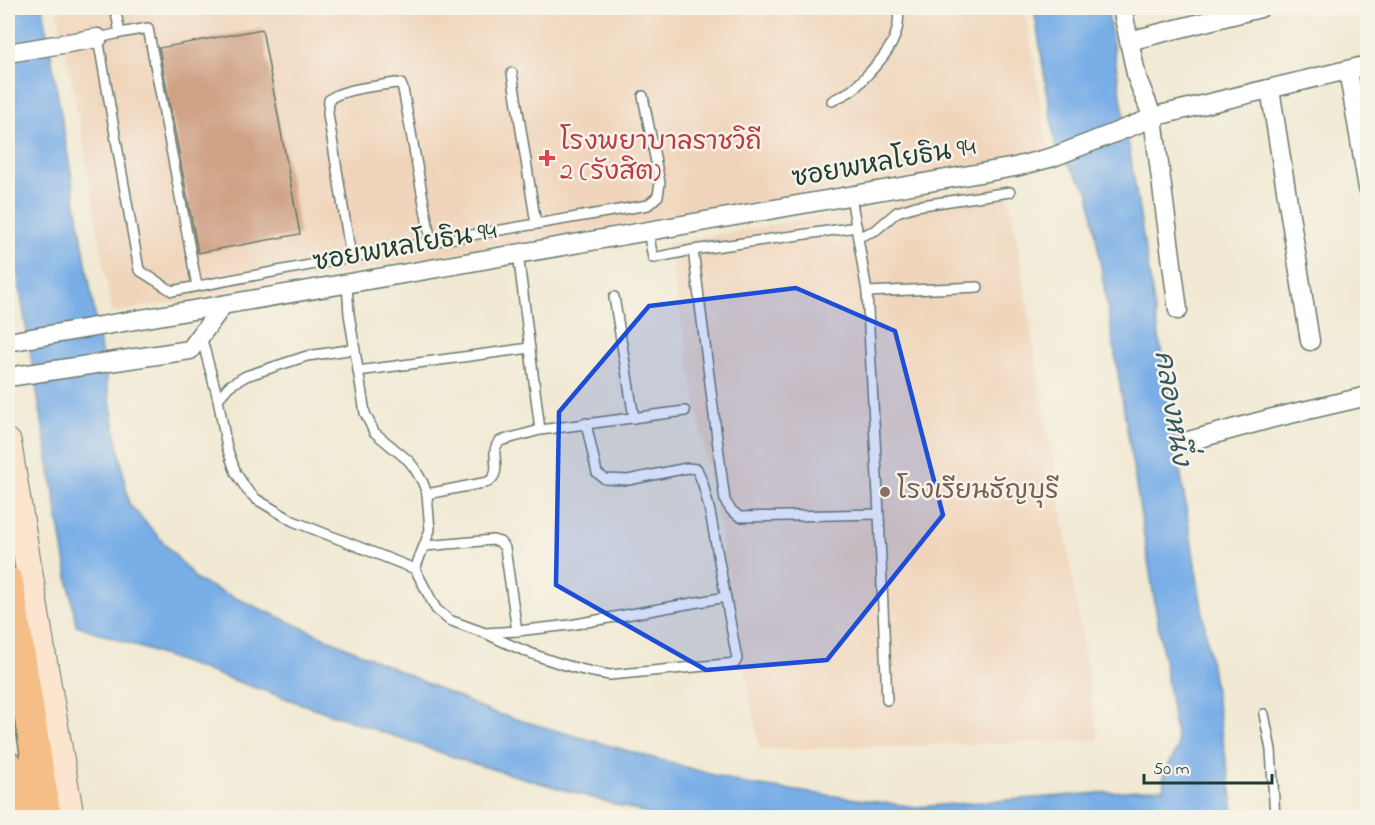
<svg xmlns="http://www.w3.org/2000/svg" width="1375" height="825" font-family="'Indie Flower','Playpen Sans Thai',sans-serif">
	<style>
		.built { fill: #f0d5bc }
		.water { fill: #79aee7; stroke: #4c768e; stroke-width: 1.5 }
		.building { fill: #cfa185 }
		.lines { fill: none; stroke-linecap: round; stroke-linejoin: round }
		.service-casing { stroke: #68796c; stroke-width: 12 }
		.minor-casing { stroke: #68796c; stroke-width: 21 }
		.secondary-casing { stroke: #68796c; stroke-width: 28 }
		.trunk-casing { stroke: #68796c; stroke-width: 33 }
		.motorway-casing { stroke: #68796c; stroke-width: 36 }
		.service { stroke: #fff; stroke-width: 9 }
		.minor { stroke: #fff; stroke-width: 18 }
		.secondary { stroke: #fbe5cf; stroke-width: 26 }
		.trunk { stroke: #f6be87; stroke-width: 30 }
		.motorway { stroke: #f6be87; stroke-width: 33 }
		.marked { fill: #1d4ed8; fill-opacity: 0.2; stroke: #1d4ed8; stroke-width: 4.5; stroke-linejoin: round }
		.health-dot { fill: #e0444e; stroke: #f7f3e8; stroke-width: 2 }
		.education-dot { fill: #8d6e63; stroke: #f7f3e8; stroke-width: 2 }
		.labels { text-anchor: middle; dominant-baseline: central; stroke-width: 5; stroke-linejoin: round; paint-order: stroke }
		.health-label { font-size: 26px; fill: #be3a42; stroke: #f7f3e8; text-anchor: start }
		.street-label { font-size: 26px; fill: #1f3d34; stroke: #f7f3e8 }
		.education-label { font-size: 26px; fill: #785e54; stroke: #f7f3e8; text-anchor: start }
		.water-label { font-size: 27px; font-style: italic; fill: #365961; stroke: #f7f3e8 }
	</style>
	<rect width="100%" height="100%" fill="#f7f3e8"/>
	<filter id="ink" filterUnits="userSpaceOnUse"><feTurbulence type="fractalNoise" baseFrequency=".0167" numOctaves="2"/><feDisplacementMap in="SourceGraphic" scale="12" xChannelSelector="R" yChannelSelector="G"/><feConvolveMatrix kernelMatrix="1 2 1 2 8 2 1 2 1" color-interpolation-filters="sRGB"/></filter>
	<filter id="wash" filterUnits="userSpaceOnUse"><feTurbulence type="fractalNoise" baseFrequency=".008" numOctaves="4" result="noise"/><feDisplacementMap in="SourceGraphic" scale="24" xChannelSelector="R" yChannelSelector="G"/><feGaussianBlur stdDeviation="1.35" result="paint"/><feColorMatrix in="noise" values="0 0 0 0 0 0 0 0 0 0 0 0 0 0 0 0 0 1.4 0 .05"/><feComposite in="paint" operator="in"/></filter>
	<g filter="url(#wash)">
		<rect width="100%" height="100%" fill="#f1e9d3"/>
		<g class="built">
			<polygon points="57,8 1025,8 1048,149 969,167 448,255 112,313 83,141"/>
			<polygon points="1007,182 1099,740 760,750 667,244"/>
		</g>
		<polygon class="water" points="8,8 43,8 104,369 129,504 198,581 491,712 745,784 916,807 1164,788 1163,776 1178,747 1089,192 1056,148 1034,8 1107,8 1235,817 659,817 468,762 76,625 8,218"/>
		<g id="blocks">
			<polygon class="building" points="262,29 300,234 198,253 159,48"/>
		</g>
	</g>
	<g filter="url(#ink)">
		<use href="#blocks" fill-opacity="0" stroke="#68796c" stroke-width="1.5"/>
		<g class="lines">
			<defs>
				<g id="service">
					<polyline points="115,8 120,33 98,38 139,270 172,291 431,242 536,224 512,73"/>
					<polyline points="120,33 148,28 197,286"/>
					<path d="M832,101C839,97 846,94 852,90C859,85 864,78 869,73C887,54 902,35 898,8"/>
					<polyline points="851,196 867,292 978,287"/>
					<polyline points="536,224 648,205 658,196 660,183 643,96"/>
					<polyline points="648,231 653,258 693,250 857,227"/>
					<polyline points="858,237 876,230 897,212 916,206 1010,192"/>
					<polyline points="693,250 725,501 731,510 740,517 879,514 867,292"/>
					<path d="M351,257L328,114L329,100C340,89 379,86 396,83L401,84L403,89L431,242"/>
					<polyline points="347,284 349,314 365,413 374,432 409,461 415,469 423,483 427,494 430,530 415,569 436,609 449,620 485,633 517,631 505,548 500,542 493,540 425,546"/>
					<polyline points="614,297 634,418"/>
					<polyline points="201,336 218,399"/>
					<polyline points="355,349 307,356 246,376 229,386 218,399 227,448 236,473 247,490 256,499 293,521 415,569"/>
					<polyline points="358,371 530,348"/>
					<polyline points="540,430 685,411"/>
					<path d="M427,494L488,482C505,471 487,452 500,441L540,430L518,253"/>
					<polyline points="879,514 887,700"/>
					<polyline points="517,631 570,625 726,597"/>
					<path d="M487,634C526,653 568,669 610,675L726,664L735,663L737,659L710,512L703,484L697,469L687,468L628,480L605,479L597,473L586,423"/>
					<polyline points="1264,714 1271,750 1275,818"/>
				</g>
				<g id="minor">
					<polyline points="1122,8 1137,78 1153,118 1178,310"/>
					<polyline points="1129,41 1260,8"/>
					<polyline points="8,53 98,38"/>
					<polyline points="1348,70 1368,188"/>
					<polyline points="1270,89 1310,341"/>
					<path d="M8,342C344,285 679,225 1015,167L1053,157L1160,115L1368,65"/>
					<polyline points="8,377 190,350 223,305"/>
					<polyline points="1185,442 1273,418 1368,396"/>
				</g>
				<polyline id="secondary" points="8,442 42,650 71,818"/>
				<polyline id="trunk" points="8,582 46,818"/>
				<polyline id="motorway" points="8,768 16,818"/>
			</defs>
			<use href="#service" class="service-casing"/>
			<use href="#minor" class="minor-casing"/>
			<use href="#secondary" class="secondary-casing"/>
			<use href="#trunk" class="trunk-casing"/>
			<use href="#motorway" class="motorway-casing"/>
			<use href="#service" class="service"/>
			<use href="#minor" class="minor"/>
			<use href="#secondary" class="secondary"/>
			<use href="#trunk" class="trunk"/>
			<use href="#motorway" class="motorway"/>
		</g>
	</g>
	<path class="marked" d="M796,288L895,331L943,515L827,660L706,670L556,585L559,412L649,306Z"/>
	<path class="health-dot" d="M544 149h6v6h6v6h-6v6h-6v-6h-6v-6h6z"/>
	<circle class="education-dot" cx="885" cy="492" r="6"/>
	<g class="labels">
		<g class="health-label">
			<text x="560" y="143">โรงพยาบาลราชวิถี<tspan x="560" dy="30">2 (รังสิต)</tspan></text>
		</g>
		<g class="street-label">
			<text transform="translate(884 164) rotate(-10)">ซอยพหลโยธิน 94</text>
			<text transform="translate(405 248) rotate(-10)">ซอยพหลโยธิน 94</text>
		</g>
		<g class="education-label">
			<text x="897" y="492">โรงเรียนธัญบุรี</text>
		</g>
		<g class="water-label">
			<text transform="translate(1171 408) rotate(81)">คลองหนึ่ง</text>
		</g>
	</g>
	<rect width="1375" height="825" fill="none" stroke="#f7f3e8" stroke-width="30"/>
	<path d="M1144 774v9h128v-9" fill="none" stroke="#1f3d34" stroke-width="3"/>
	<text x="1153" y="774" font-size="18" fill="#1f3d34" stroke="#f7f3e8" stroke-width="4.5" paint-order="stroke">50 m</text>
</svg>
